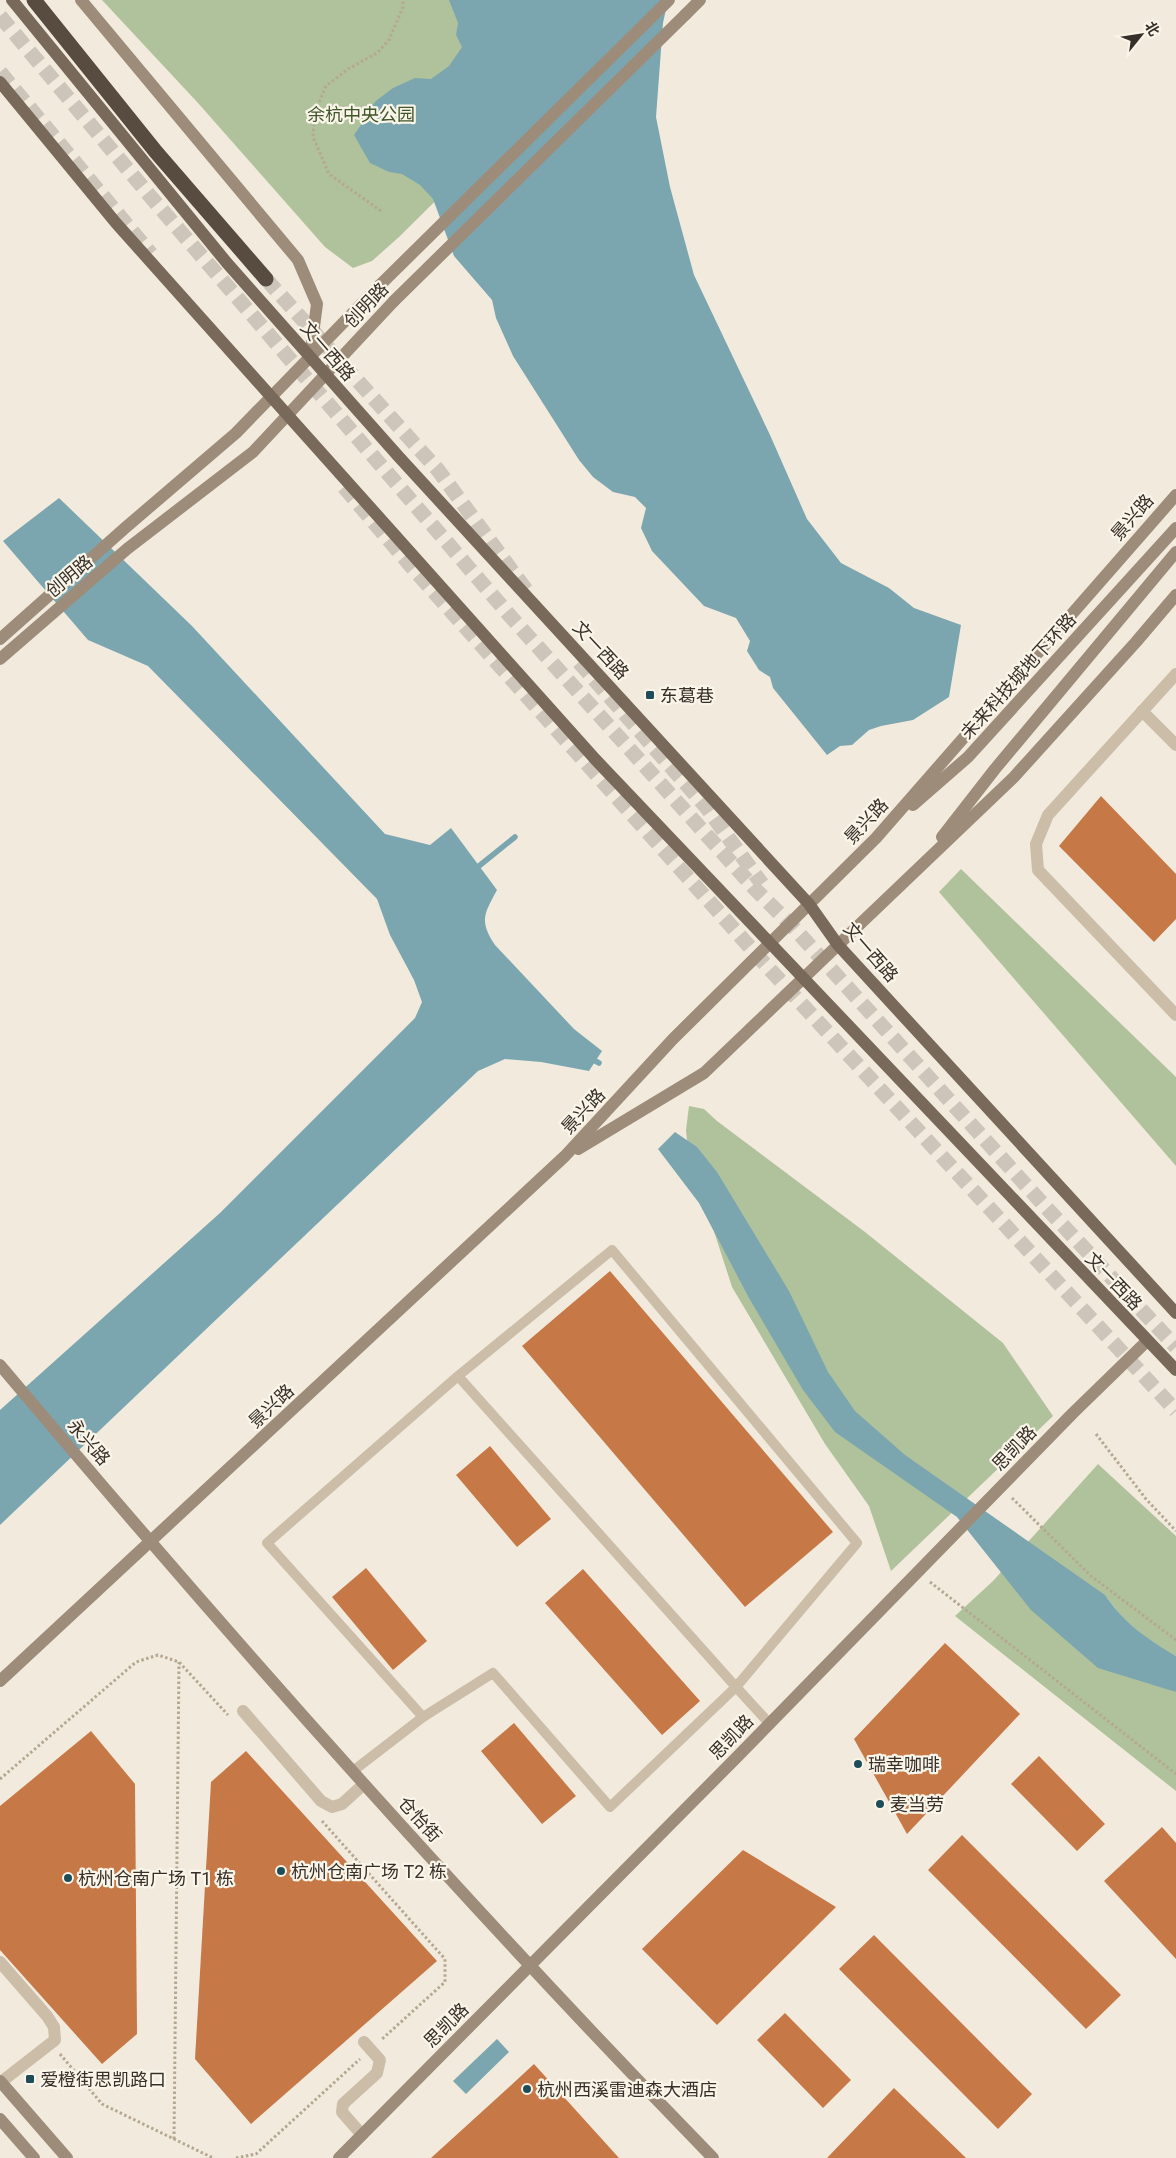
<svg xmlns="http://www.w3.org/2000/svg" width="1176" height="2158" font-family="Roboto,'Noto Sans SC',sans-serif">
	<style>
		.green { fill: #b0c29c }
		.water { fill: #7ba6b0 }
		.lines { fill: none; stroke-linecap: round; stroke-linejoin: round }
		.stream { stroke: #7ba6b0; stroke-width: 5.5 }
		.building { fill: #c67847 }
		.highway-tunnel { stroke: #cdc5b9; stroke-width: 15; stroke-dasharray: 15 8; stroke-linecap: butt }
		.path { stroke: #b6a792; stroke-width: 3; stroke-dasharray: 2.5 2.5; stroke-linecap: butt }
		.lane { stroke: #cbbda8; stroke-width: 10 }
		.street { stroke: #cbbda8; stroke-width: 12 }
		.secondary { stroke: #9e8c7a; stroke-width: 12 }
		.primary { stroke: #79695a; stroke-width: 12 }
		.highway { stroke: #584b40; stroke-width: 15 }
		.secondary-bridge { stroke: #9e8c7a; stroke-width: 12 }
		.poi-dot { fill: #1e4d59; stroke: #faf5e9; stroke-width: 2 }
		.labels { text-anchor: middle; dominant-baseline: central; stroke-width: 4.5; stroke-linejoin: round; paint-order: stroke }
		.park-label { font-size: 18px; fill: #41562c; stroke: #faf5e9 }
		.street-label { font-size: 18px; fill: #372f29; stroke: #faf5e9 }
		.poi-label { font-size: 18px; fill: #372f29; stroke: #faf5e9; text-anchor: start }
	</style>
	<rect width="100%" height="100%" fill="#f2ebdd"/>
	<g class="green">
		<polygon points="102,0 638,0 399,237 372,261 353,268 325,247 198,103"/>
		<polygon points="961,869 1176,1077 1176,1166 939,892"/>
		<polygon points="689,1106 704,1109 717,1121 865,1232 1003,1343 1053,1416 891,1571 869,1506 825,1444 732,1287 688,1151 686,1130"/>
		<path d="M1098,1464L1176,1536V1656C1144,1637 1127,1626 1105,1595L1167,1688L1176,1692V1791L955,1616L993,1581Z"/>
	</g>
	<g class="water">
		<polygon points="449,0 668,0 663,23 656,117 670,187 694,275 770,435 807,519 841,563 889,588 914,608 961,625 949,697 913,720 881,726 869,730 852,745 840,746 827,755 773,688 770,677 759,670 747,651 750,641 736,618 704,606 652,551 641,528 646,508 635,497 613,492 593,477 579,460 513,356 496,318 492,300 454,256 433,199 420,185 402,174 389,172 370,163 354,135 365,119 370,107 377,100 393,88 415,78 431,79 449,66 462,47 456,35 458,23"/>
		<path d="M59,498L192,626L385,834L430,845L451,828L497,890C484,914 479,921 495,945L574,1029L602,1051L589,1071L541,1062L505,1059L478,1071L0,1525V1410L220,1213L415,1018L422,1002L414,980L390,935L377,899L148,666L88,640L3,541Z"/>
		<path d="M675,1132L697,1147L717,1172L789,1291L828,1372L855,1411L905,1455L1105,1595C1126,1625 1145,1637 1176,1656V1692L1098,1668L1031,1610L957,1517L835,1432L803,1390L749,1298L699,1203L658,1149Z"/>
		<polygon points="497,2039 509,2052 466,2094 453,2081"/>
	</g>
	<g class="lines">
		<g class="stream">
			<polyline points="474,870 515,837"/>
			<polyline points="590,1058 599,1063"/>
		</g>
	</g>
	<g class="building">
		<polygon points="1101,796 1176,874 1176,919 1154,942 1059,846"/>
		<polygon points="610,1271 833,1532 745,1607 522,1346"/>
		<polygon points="490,1446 551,1519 517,1547 456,1475"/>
		<polygon points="366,1568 427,1641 393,1670 332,1597"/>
		<polygon points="583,1569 700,1701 662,1735 545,1603"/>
		<polygon points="945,1643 1020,1714 907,1834 854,1739"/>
		<polygon points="514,1723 576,1796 542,1824 481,1751"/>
		<polygon points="91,1731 135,1784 137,2034 102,2064 0,1950 0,1806"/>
		<polygon points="246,1751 437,1961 251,2124 195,2059 211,1782"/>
		<polygon points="1039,1756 1105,1824 1077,1851 1011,1784"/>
		<polygon points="1162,1827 1176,1843 1176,1959 1104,1881"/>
		<polygon points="962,1835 1121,1995 1086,2029 928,1870"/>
		<polygon points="743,1850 836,1907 717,2025 642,1949"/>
		<polygon points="874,1935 1032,2094 998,2129 839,1969"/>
		<polygon points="785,2013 851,2080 823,2108 757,2040"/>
		<polygon points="534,2064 619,2158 431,2158 508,2088"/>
		<polygon points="894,2088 966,2158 827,2158"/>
	</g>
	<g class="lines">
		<g class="highway-tunnel">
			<polyline points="0,16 150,196 511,617 756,890 793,927 1042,1203 1176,1347"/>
			<polyline points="0,72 151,254"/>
			<polyline points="266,279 438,470 526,590"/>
			<polyline points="344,487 410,565 764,963 1176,1411"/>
			<polyline points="579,662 707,808 762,884"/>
		</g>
		<g class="path">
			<polyline points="381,211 329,174 313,137 315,112 326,86 348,69 377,53 389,40 403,7 403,0"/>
			<polyline points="1096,1434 1146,1499 1176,1531"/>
			<polyline points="1012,1498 1091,1576 1176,1640"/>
			<polyline points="930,1582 1176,1774"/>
			<polyline points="0,1779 136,1662 158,1655 179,1662 228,1715"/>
			<polyline points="322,1821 445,1959 445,1982 381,2040"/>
			<polyline points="60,2054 102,2104 213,2158"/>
			<polyline points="174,2139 179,1662"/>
			<polyline points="236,2158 256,2154 360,2059"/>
		</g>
		<g class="lane">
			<polyline points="458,1376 736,1687 857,1543 612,1250 458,1376 267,1543 423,1717 493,1673 610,1807 736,1687 769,1723"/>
			<polyline points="353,1771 423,1717"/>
		</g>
		<g class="street">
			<polyline points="1176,674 1048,815 1036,844 1038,870 1176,1015"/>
			<polyline points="1142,711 1176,745"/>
			<polyline points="243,1711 321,1801 332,1807 342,1804 364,1784"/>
			<polyline points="0,1962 47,2016 54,2027 55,2040 1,2082"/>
			<polyline points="362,2135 342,2112 343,2104 377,2073 380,2060 364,2042"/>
		</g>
		<g class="secondary">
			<polyline points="81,0 298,260 317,304 310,357"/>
			<polyline points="686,14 700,0"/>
			<polyline points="0,639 125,528 236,433 380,285"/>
			<polyline points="0,659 127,549 253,452 394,301"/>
			<polyline points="913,805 968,757 1176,528"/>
			<polyline points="942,837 995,769 1176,552"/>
			<polyline points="578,1149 704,1073 1014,777 1136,642 1176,595"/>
			<path d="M0,1365C229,1637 465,1903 713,2158"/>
			<polyline points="0,1681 565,1156 673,1039 876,838 1176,495"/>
			<polyline points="0,2081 67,2158"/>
			<polyline points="0,2119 34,2158"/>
			<polyline points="339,2158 735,1759 1073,1413 1147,1341"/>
		</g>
		<g class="primary">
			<polyline points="12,0 227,263 399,457 809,904 838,945 1176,1313"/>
			<polyline points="0,82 116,223 595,759 1176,1370"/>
		</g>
		<polyline class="highway" points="34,0 156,152 266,279"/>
		<g class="secondary-bridge">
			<polyline points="380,285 669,0"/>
			<polyline points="394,301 686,14"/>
		</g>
	</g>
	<g class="poi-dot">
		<rect x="645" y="690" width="10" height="10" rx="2.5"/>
		<circle cx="858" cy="1764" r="5"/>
		<circle cx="880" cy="1804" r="5"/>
		<circle cx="281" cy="1871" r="5"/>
		<circle cx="68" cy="1878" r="5"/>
		<rect x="25" y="2074" width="10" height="10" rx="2.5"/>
		<circle cx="527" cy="2089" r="5"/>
	</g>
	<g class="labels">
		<g class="park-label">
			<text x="361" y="114">余杭中央公园</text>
		</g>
		<g class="street-label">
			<text transform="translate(366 305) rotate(-46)">创明路</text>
			<text transform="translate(328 351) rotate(49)">文一西路</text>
			<text transform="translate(1132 517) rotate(-49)">景兴路</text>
			<text transform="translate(69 576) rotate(-40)">创明路</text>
			<text transform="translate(601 650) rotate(47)">文一西路</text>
			<text transform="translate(1018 676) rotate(-48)">未来科技城地下环路</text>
			<text transform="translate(866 821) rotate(-47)">景兴路</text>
			<text transform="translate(871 952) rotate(49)">文一西路</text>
			<text transform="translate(583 1111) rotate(-47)">景兴路</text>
			<text transform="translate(1114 1281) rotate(46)">文一西路</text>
			<text transform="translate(271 1406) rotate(-43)">景兴路</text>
			<text transform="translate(89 1442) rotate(49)">永兴路</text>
			<text transform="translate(1014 1448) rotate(-46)">思凯路</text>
			<text transform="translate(731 1737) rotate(-46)">思凯路</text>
			<text transform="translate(420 1819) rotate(48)">仓怡街</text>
			<text transform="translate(446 2025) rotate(-45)">思凯路</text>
		</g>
		<g class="poi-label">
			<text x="660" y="695">东葛巷</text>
			<text x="868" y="1764">瑞幸咖啡</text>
			<text x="890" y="1804">麦当劳</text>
			<text x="291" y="1871">杭州仓南广场 T2 栋</text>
			<text x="78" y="1878">杭州仓南广场 T1 栋</text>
			<text x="40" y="2079">爱橙街思凯路口</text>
			<text x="537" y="2089">杭州西溪雷迪森大酒店</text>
		</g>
	</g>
	<g transform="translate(1141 35) rotate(60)" stroke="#faf5e9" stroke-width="4" paint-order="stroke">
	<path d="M0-4L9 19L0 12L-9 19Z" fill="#372f29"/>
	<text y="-8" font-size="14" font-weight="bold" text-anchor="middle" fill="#372f29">北</text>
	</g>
</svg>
